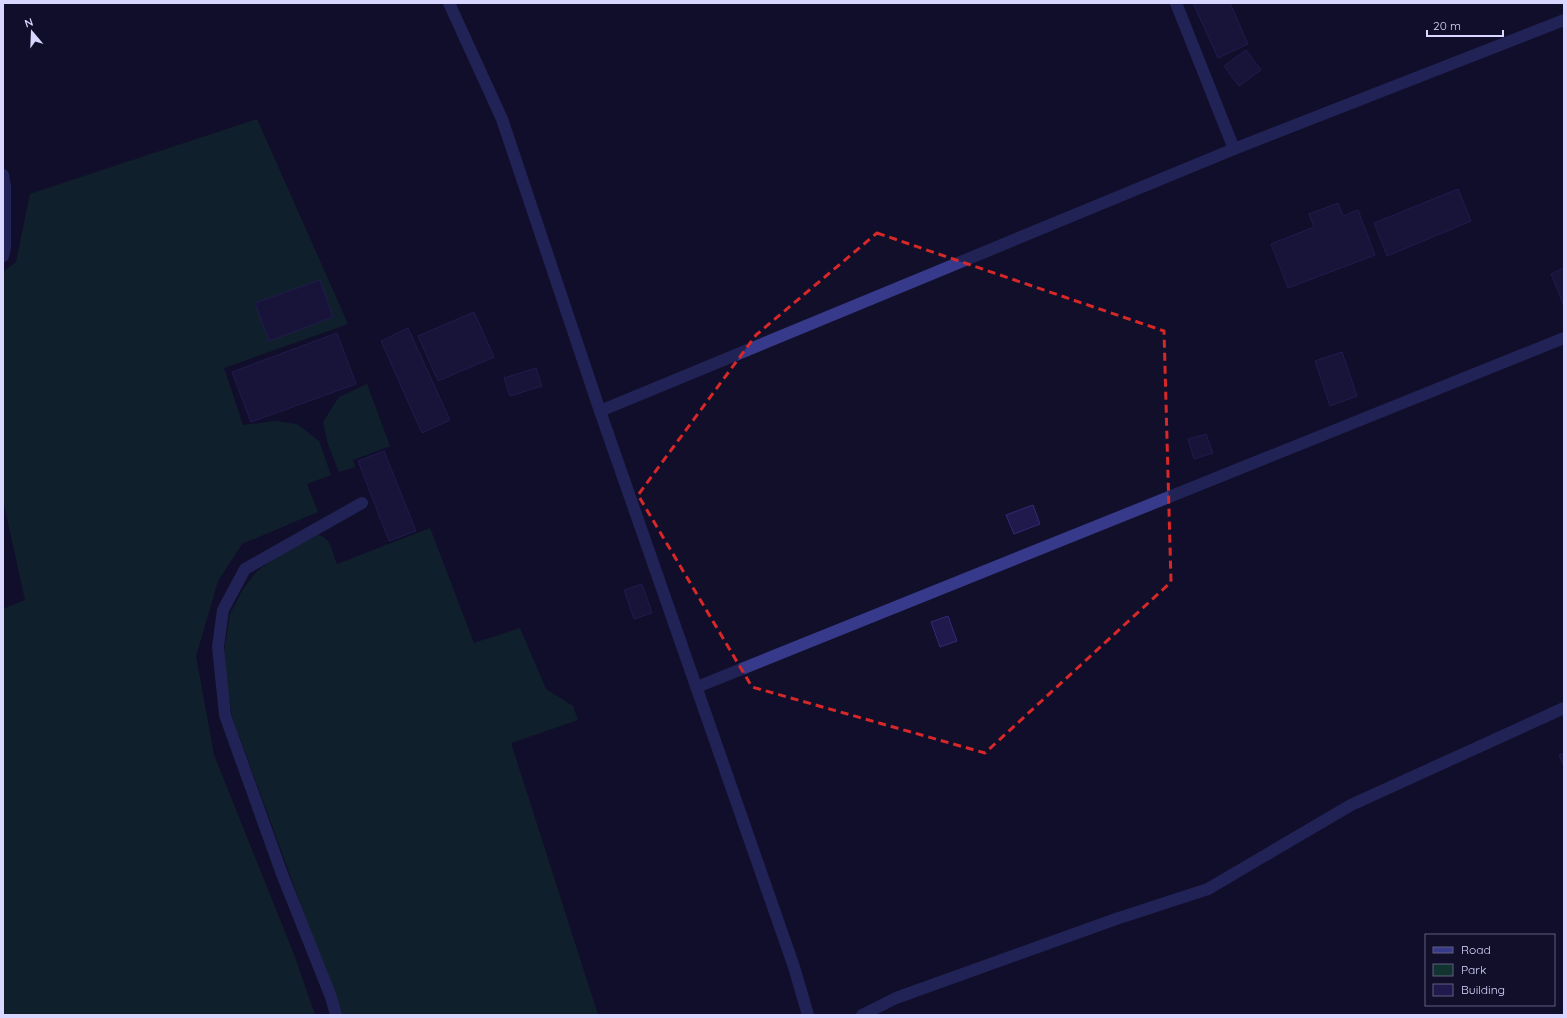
<svg xmlns="http://www.w3.org/2000/svg" width="1567" height="1018" font-family="Quicksand,sans-serif">
	<style>
		.green { fill: #113430 }
		.building { fill: #20194c; stroke: #332a79 }
		.lines { fill: none; stroke-linecap: round; stroke-linejoin: round }
		.minor { stroke: #373a8b; stroke-width: 12 }
		.marked { fill: none; stroke: #d62828; stroke-width: 3; stroke-dasharray: 8 5; stroke-linejoin: round }
	</style>
	<rect width="100%" height="100%" fill="#110f2a"/>
	<g class="green">
		<polygon points="257,119 348,324 224,368 243,425 275,421 297,424 319,441 331,475 307,484 318,512 242,544 218,581 196,656 214,755 295,957 315,1015 3,1015 3,609 25,600 3,500 3,272 16,262 30,194"/>
		<polygon points="367,384 390,446 353,460 355,467 339,472 328,444 323,422 339,397"/>
		<path d="M430,528L474,643L520,628L546,689L573,706L578,720L511,743L598,1015H340L334,995L232,716L223,659L230,614L243,589L257,571L283,553L318,535C332,538 332,554 337,564Z"/>
	</g>
	<g class="building">
		<polygon points="1193,3 1230,3 1248,44 1218,58"/>
		<polygon points="1246,50 1261,70 1239,86 1224,66"/>
		<polygon points="1458,189 1471,221 1387,256 1374,223"/>
		<polygon points="1338,203 1343,216 1358,210 1375,255 1288,288 1271,244 1314,227 1309,214"/>
		<polygon points="1564,268 1564,306 1551,274"/>
		<polygon points="320,280 333,317 269,341 255,303"/>
		<polygon points="474,312 494,357 438,381 418,336"/>
		<polygon points="408,328 450,420 422,433 381,341"/>
		<polygon points="337,333 356,384 251,422 232,372"/>
		<polygon points="1342,352 1357,396 1330,406 1315,361"/>
		<polygon points="536,368 542,386 510,396 504,378"/>
		<polygon points="1206,434 1213,453 1194,459 1188,439"/>
		<polygon points="384,451 416,531 389,541 358,461"/>
		<polygon points="1033,505 1040,524 1014,534 1006,515"/>
		<polygon points="642,584 652,613 634,619 624,590"/>
		<polygon points="948,616 957,641 940,647 931,622"/>
		<polygon points="1564,753 1564,767 1559,755"/>
	</g>
	<g class="lines">
		<g class="minor">
			<polyline points="449,3 502,119 600,411 794,967 808,1015"/>
			<polyline points="1176,3 1234,149"/>
			<polyline points="3,175 5,186 5,248 3,256"/>
			<polyline points="600,411 1234,149 1564,20"/>
			<polyline points="697,687 1564,338"/>
			<polyline points="336,1015 331,997 282,874 225,715 218,647 223,610 245,569 362,503"/>
			<polyline points="862,1015 896,998 1116,919 1208,889 1351,805 1564,708"/>
		</g>
	</g>
	<path d="M0 0H1567V1018H0ZM877,233L1164,331L1171,582L985,753L752,687L638,495L756,335Z" fill="#110f2a" fill-opacity=".55" fill-rule="evenodd"/>
	<path class="marked" d="M877,233L1164,331L1171,582L985,753L752,687L638,495L756,335Z"/>
	<rect width="1567" height="1018" fill="none" stroke="#d9d7ff" stroke-width="8"/>
	<rect x="1425" y="934" width="130" height="72" fill="#110f2a" stroke="#615f7f"/>
	<rect x="1433" y="947" width="20" height="6" fill="#373a8b" stroke="#615f7f"/>
	<text x="1461" y="954" font-size="12" fill="#d9d7ff">Road</text>
	<rect x="1433" y="964" width="20" height="12" fill="#113430" stroke="#615f7f"/>
	<text x="1461" y="974" font-size="12" fill="#d9d7ff">Park</text>
	<rect x="1433" y="984" width="20" height="12" fill="#20194c" stroke="#615f7f"/>
	<text x="1461" y="994" font-size="12" fill="#d9d7ff">Building</text>
	<g transform="translate(32 32) rotate(341)" stroke="#110f2a" stroke-width="3" paint-order="stroke">
	<path d="M0-3L7 15L0 10L-7 15Z" fill="#d9d7ff"/>
	<text y="-6" font-size="11" font-weight="bold" text-anchor="middle" fill="#d9d7ff">N</text>
	</g>
	<path d="M1427 30v6h76v-6" fill="none" stroke="#d9d7ff" stroke-width="2"/>
	<text x="1433" y="30" font-size="12" fill="#d9d7ff" stroke="#110f2a" stroke-width="3" paint-order="stroke">20 m</text>
</svg>
